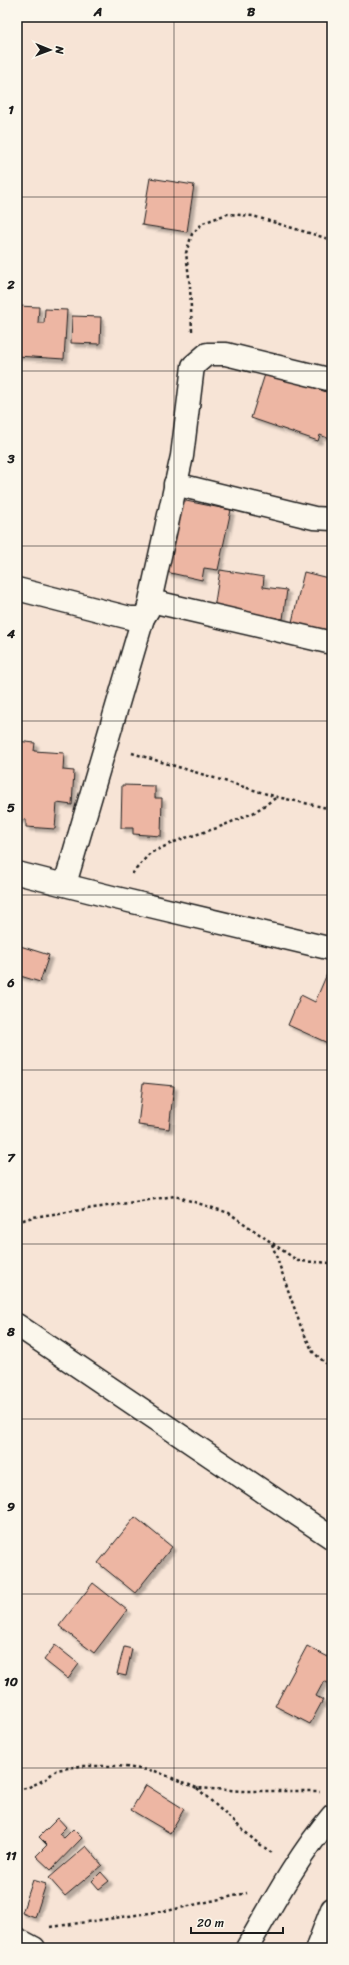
<svg xmlns="http://www.w3.org/2000/svg" width="349" height="1965" font-family="Sriracha,sans-serif">
	<style>
		.building { fill: #edb6a3; stroke: #1c1c1c; filter: url(#shadow) }
		.lines { fill: none; stroke-linecap: round; stroke-linejoin: round }
		.minor-casing { stroke: #1c1c1c; stroke-width: 25 }
		.path { stroke: #1c1c1c; stroke-width: 2.5; stroke-dasharray: 3 3; stroke-linecap: butt }
		.minor { stroke: #fbf7ec; stroke-width: 22 }
		.grid { fill: none; stroke: #1c1c1c; stroke-width: 1; stroke-opacity: 0.55 }
		.neatline { fill: none; stroke: #1c1c1c; stroke-width: 1.5 }
		.grid-label { font-size: 13px; text-anchor: middle; font-weight: bold; fill: #1c1c1c }
	</style>
	<defs>
		<filter id="shadow"><feDropShadow dx="3.5" dy="3.5" stdDeviation="1" flood-color="#0004"/></filter>
	</defs>
	<rect width="100%" height="100%" fill="#f7e4d6"/>
	<filter id="ink" filterUnits="userSpaceOnUse"><feTurbulence type="fractalNoise" baseFrequency=".025" numOctaves="2"/><feDisplacementMap in="SourceGraphic" scale="8" xChannelSelector="R" yChannelSelector="G"/><feConvolveMatrix kernelMatrix="1 2 1 2 8 2 1 2 1" color-interpolation-filters="sRGB"/></filter>
	<g filter="url(#ink)">
		<g class="building">
			<polygon points="150,178 194,185 187,232 142,225"/>
			<polygon points="17,306 39,307 38,323 44,323 45,309 67,310 64,359 17,356"/>
			<polygon points="72,316 101,317 100,344 71,343"/>
			<polygon points="266,371 332,394 332,434 330,439 320,435 318,441 251,418"/>
			<polygon points="181,500 231,510 218,570 204,568 202,580 166,572"/>
			<polygon points="220,570 264,577 263,587 287,590 283,619 214,609"/>
			<polygon points="304,572 332,579 332,632 292,622"/>
			<polygon points="17,741 35,743 34,751 64,753 63,770 74,771 72,805 57,803 55,829 26,827 26,820 17,819"/>
			<polygon points="122,785 155,786 155,798 162,798 161,836 133,834 133,828 121,828"/>
			<polygon points="17,945 49,955 40,982 17,975"/>
			<polygon points="330,967 332,968 332,1045 288,1025 301,995 315,1002"/>
			<polygon points="143,1083 174,1086 169,1129 138,1125"/>
			<polygon points="135,1517 172,1547 135,1593 98,1563"/>
			<polygon points="93,1583 127,1610 94,1653 59,1626"/>
			<polygon points="55,1645 79,1664 68,1679 44,1660"/>
			<polygon points="307,1646 332,1659 332,1685 324,1681 316,1696 323,1700 310,1724 275,1706"/>
			<polygon points="124,1647 132,1649 126,1676 117,1674"/>
			<polygon points="146,1785 184,1809 170,1833 131,1810"/>
			<polygon points="58,1818 66,1827 59,1834 64,1838 73,1829 82,1838 51,1870 36,1856 47,1845 39,1837"/>
			<polygon points="86,1846 102,1865 65,1896 49,1878"/>
			<polygon points="101,1872 109,1881 99,1889 92,1881"/>
			<polygon points="33,1880 46,1884 35,1918 22,1913"/>
		</g>
		<g class="lines">
			<defs>
				<g id="minor">
					<polyline points="175,484 314,518 332,519"/>
					<polyline points="17,589 130,618 143,618 148,610 182,456 193,366 207,354 226,354 332,380"/>
					<polyline points="151,601 332,643"/>
					<polyline points="17,873 112,897 332,949"/>
					<polyline points="65,884 143,618"/>
					<polyline points="17,1325 332,1538"/>
					<polyline points="17,1939 34,1948"/>
					<path d="M247,1948C273,1903 298,1856 332,1816"/>
					<polyline points="317,1948 332,1909"/>
				</g>
			</defs>
			<use href="#minor" class="minor-casing"/>
			<g class="path">
				<polyline points="192,331 190,286 186,253 192,234 203,223 227,214 253,216 332,240"/>
				<polyline points="132,753 277,797 332,809"/>
				<polyline points="132,874 150,853 179,840 217,828 253,813 277,797"/>
				<polyline points="17,1222 33,1217 175,1196 229,1213 298,1261 332,1263"/>
				<polyline points="272,1244 301,1327 313,1352 332,1369"/>
				<polyline points="197,1788 254,1840 272,1853"/>
				<polyline points="17,1789 27,1788 46,1779 56,1770 80,1766 118,1766 155,1771 197,1788 243,1791 320,1791"/>
				<polyline points="51,1927 171,1910 247,1893"/>
			</g>
			<use href="#minor" class="minor"/>
		</g>
	</g>
	<path class="grid" d="M174,17V1948M17,197H332M17,371H332M17,546H332M17,721H332M17,895H332M17,1070H332M17,1244H332M17,1419H332M17,1594H332M17,1768H332"/>
	<rect width="349" height="1965" fill="none" stroke="#fbf7ec" stroke-width="44"/>
	<g transform="translate(50 50) rotate(91)" stroke="#fbf7ec" stroke-width="3" paint-order="stroke">
	<path d="M0-3L7 15L0 10L-7 15Z" fill="#1c1c1c"/>
	<text y="-6" font-size="11" font-weight="bold" text-anchor="middle" fill="#1c1c1c">N</text>
	</g>
	<path d="M191 1927v6h92v-6" fill="none" stroke="#1c1c1c" stroke-width="2"/>
	<text x="197" y="1927" font-size="12" fill="#1c1c1c" stroke="#fbf7ec" stroke-width="3" paint-order="stroke">20 m</text>
	<rect x="22" y="22" width="305" height="1921" class="neatline"/>
	<g class="grid-label">
		<text x="98" y="16">A</text>
		<text x="251" y="16">B</text>
		<text x="11" y="114">1</text>
		<text x="11" y="289">2</text>
		<text x="11" y="463">3</text>
		<text x="11" y="638">4</text>
		<text x="11" y="812">5</text>
		<text x="11" y="987">6</text>
		<text x="11" y="1162">7</text>
		<text x="11" y="1336">8</text>
		<text x="11" y="1511">9</text>
		<text x="11" y="1686">10</text>
		<text x="11" y="1860">11</text>
	</g>
</svg>
